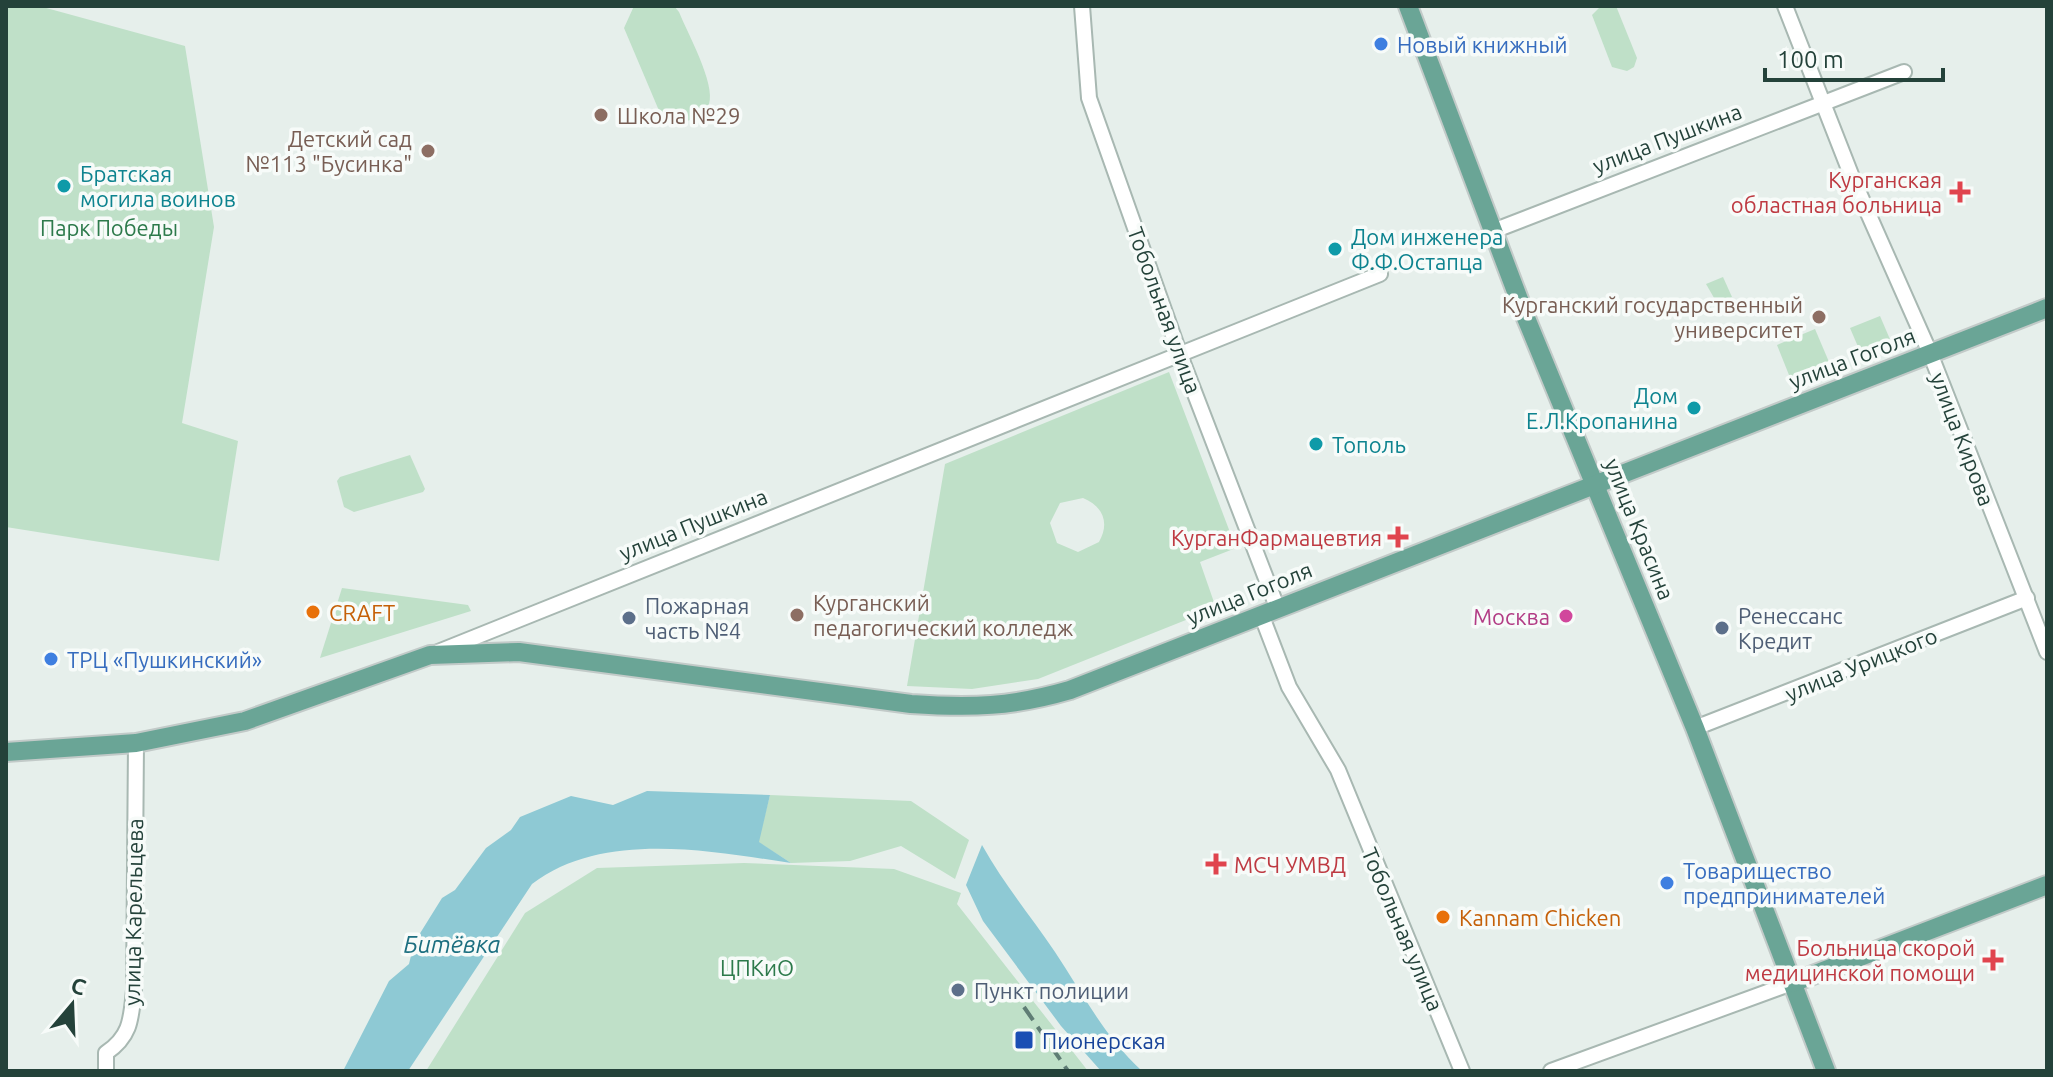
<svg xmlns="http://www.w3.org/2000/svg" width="2053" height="1077" font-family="Ubuntu,sans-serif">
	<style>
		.green { fill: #bfe0c8; fill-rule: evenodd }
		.water { fill: #8ec9d4 }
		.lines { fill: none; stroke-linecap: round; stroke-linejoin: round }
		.minor-casing { stroke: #a8b8b2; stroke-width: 18 }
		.major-casing { stroke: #c2cac8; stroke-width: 22 }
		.minor { stroke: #fff; stroke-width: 14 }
		.major { stroke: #6aa596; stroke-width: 18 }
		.rail { stroke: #5f7d75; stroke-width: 4; stroke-dasharray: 16 8; stroke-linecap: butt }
		.shop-dot { fill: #3f7fe0; stroke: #f7fbf9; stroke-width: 3 }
		.education-dot { fill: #8d6e63; stroke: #f7fbf9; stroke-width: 3 }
		.culture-dot { fill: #0f9aa8; stroke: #f7fbf9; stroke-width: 3 }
		.health-dot { fill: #e0444e; stroke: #f7fbf9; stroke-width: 3 }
		.food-dot { fill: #e8710a; stroke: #f7fbf9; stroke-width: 3 }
		.hotel-dot { fill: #d1479c; stroke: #f7fbf9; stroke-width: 3 }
		.service-dot { fill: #5c6f8a; stroke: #f7fbf9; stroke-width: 3 }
		.transit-dot { fill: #1a4fb4; stroke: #f7fbf9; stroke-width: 3 }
		.labels { text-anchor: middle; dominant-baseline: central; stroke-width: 7; stroke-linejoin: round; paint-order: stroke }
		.shop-label { font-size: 22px; fill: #366cbe; stroke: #f7fbf9; text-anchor: start }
		.education-label { font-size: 22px; fill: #785e54; stroke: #f7fbf9; text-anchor: start }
		.street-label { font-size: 22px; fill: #24423a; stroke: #f7fbf9 }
		.culture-label { font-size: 22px; fill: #0d838f; stroke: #f7fbf9; text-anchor: start }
		.health-label { font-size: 22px; fill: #be3a42; stroke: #f7fbf9; text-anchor: end }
		.park-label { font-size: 22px; fill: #2d7a4b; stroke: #f7fbf9 }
		.service-label { font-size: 22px; fill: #4e5e75; stroke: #f7fbf9; text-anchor: start }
		.food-label { font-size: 22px; fill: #c56008; stroke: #f7fbf9; text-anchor: start }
		.hotel-label { font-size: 22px; fill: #b23c85; stroke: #f7fbf9; text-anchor: end }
		.transit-label { font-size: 22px; fill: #164399; stroke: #f7fbf9; text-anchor: start }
		.water-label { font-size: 24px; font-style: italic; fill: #1c6f80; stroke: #f7fbf9 }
	</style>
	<rect width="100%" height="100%" fill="#e6efeb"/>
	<g class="green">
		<polygon points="6,6 39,6 185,46 214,227 182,423 238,441 219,561 6,527"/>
		<path d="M634,6H674L679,12C687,32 716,84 709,104C705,115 694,119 684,122L660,113L624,28Z"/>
		<polygon points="1601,6 1616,6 1637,58 1634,67 1627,71 1612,67 1592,15"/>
		<polygon points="1723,277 1732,297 1717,303 1706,284"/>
		<polygon points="1880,316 1892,344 1862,356 1850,328"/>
		<polygon points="1815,329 1832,369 1793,385 1777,345"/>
		<path d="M1169,372L1236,548L1200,562L1216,608L1038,679L972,689L907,686L945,464ZM1083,498C1103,506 1110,523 1099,542L1078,552L1057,543L1050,523L1060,503Z"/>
		<polygon points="410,455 425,489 423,492 354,512 344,507 337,481 340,477"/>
		<polygon points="342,588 468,605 471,611 320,658"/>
		<polygon points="770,795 911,801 969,840 955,879 901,846 850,861 791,863 758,842"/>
		<polygon points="744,863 894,869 961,893 957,904 1088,1071 426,1071 525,913 597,868"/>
	</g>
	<g class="water">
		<path d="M647,791L770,795L759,842L791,863C710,851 603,830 532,884L408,1071H343L389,981L409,964L414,943L442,898L455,890L486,848L511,830L520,817L571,796L613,805Z"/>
		<path d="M982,845C1003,883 1030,915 1055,952C1083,994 1104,1036 1142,1071H1101L1061,1026L983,921L966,885Z"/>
	</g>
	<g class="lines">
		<defs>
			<g id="minor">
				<polyline points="1082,6 1089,98 1180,355 1277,607"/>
				<polyline points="1785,6 1852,177 1930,353 2047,652"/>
				<polyline points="1493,231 1904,72"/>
				<polyline points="1261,614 1289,687 1338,770 1462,1071"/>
				<polyline points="438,652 1380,274"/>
				<polyline points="1695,728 2027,598"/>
				<path d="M106,1071V1053C131,1036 131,1019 134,990L136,743"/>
				<polyline points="1551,1071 1792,983"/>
			</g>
			<g id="major">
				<polyline points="1408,6 1526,318 1695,728 1826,1071"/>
				<path d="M6,752L136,743L245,721L430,655L519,652L911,704C971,708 1012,707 1070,690L2047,308"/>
				<polyline points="1792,983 2047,885"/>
			</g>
		</defs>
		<use href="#minor" class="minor-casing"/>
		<use href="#major" class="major-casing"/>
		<use href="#minor" class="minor"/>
		<use href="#major" class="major"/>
		<polyline class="rail" points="1024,1007 1068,1071"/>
	</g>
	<g class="shop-dot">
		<circle cx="1381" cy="44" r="8"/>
		<circle cx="51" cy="659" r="8"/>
		<circle cx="1667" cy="883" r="8"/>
	</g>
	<g class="education-dot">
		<circle cx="601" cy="115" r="8"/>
		<circle cx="428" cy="151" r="8"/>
		<circle cx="1819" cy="317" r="8"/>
		<circle cx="797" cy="615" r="8"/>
	</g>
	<g class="culture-dot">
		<circle cx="64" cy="186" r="8"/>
		<circle cx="1335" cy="249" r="8"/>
		<circle cx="1694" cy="408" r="8"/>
		<circle cx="1316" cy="444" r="8"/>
	</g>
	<g class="health-dot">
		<path d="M1956 180h8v8h8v8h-8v8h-8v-8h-8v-8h8z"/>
		<path d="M1394 525h8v8h8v8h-8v8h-8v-8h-8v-8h8z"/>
		<path d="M1212 852h8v8h8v8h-8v8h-8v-8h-8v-8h8z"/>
		<path d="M1989 948h8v8h8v8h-8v8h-8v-8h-8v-8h8z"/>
	</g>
	<g class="food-dot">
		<circle cx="313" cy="612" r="8"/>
		<circle cx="1443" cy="917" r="8"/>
	</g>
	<circle class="hotel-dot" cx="1566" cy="616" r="8"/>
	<g class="service-dot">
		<circle cx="629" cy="618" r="8"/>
		<circle cx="1722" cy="628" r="8"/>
		<circle cx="958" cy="990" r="8"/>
	</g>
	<rect class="transit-dot" x="1014" y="1030" width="20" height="20" rx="4"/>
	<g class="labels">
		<g class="shop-label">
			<text x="1397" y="44">Новый книжный</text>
			<text x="67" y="659">ТРЦ «Пушкинский»</text>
			<text x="1683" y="870">Товарищество<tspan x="1683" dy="25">предпринимателей</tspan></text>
		</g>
		<g class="education-label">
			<text x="617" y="115">Школа №29</text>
			<text x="412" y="138" text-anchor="end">Детский сад<tspan x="412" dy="25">№113 "Бусинка"</tspan></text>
			<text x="1803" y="304" text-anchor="end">Курганский государственный<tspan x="1803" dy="25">университет</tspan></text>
			<text x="813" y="602">Курганский<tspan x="813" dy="25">педагогический колледж</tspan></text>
		</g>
		<g class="street-label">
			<text transform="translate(1667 138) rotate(-21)">улица Пушкина</text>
			<text transform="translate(1165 310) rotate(70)">Тобольная улица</text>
			<text transform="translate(1852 358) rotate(-21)">улица Гоголя</text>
			<text transform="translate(1963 439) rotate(69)">улица Кирова</text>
			<text transform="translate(693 524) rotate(-22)">улица Пушкина</text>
			<text transform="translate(1640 529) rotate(68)">улица Красина</text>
			<text transform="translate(1249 593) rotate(-22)">улица Гоголя</text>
			<text transform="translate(1861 664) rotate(-22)">улица Урицкого</text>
			<text transform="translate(133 912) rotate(-89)">улица Карельцева</text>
			<text transform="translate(1403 929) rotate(67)">Тобольная улица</text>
		</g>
		<g class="culture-label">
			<text x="80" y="173">Братская<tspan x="80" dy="25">могила воинов</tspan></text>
			<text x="1351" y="236">Дом инженера<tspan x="1351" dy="25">Ф.Ф.Остапца</tspan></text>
			<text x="1678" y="395" text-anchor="end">Дом<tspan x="1678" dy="25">Е.Л.Кропанина</tspan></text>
			<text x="1332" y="444">Тополь</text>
		</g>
		<g class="health-label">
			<text x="1942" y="179">Курганская<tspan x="1942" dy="25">областная больница</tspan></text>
			<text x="1382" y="537">КурганФармацевтия</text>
			<text x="1234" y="864" text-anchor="start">МСЧ УМВД</text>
			<text x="1975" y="947">Больница скорой<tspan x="1975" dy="25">медицинской помощи</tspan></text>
		</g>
		<g class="park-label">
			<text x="109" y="227">Парк Победы</text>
			<text x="757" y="967">ЦПКиО</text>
		</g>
		<g class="service-label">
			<text x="645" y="605">Пожарная<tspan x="645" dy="25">часть №4</tspan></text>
			<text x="1738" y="615">Ренессанс<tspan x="1738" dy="25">Кредит</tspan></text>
			<text x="974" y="990">Пункт полиции</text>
		</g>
		<g class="food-label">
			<text x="329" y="612">CRAFT</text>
			<text x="1459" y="917">Kannam Chicken</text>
		</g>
		<g class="hotel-label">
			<text x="1550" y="616">Москва</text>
		</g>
		<g class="transit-label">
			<text x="1042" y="1040">Пионерская</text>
		</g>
		<g class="water-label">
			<text x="452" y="944">Битёвка</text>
		</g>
	</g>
	<rect width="2053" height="1077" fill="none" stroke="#24423a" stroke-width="16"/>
	<g transform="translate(72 1005) rotate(19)" stroke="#f7fbf9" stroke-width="6" paint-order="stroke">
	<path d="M0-6L14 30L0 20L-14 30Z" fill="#24423a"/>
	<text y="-12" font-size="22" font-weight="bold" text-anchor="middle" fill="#24423a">С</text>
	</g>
	<path d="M1765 68v12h178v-12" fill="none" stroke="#24423a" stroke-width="4"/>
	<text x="1777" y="68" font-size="24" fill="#24423a" stroke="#f7fbf9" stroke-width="6" paint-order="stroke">100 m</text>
</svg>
